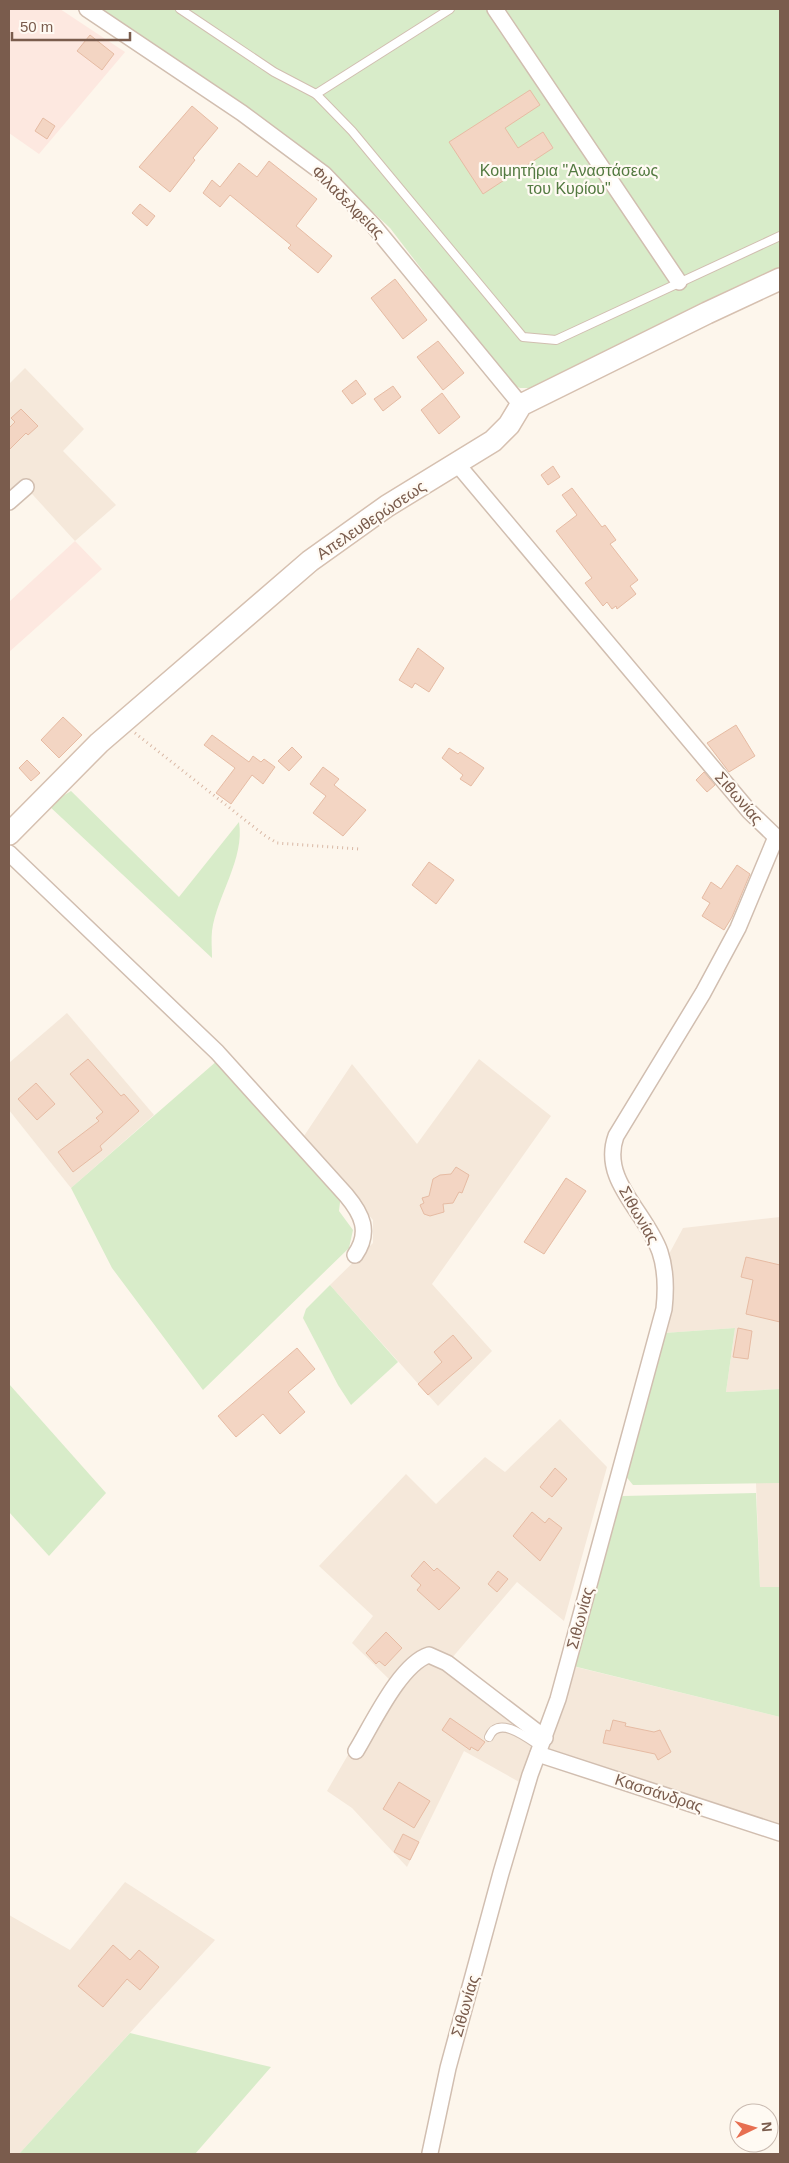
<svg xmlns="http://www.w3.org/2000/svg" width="789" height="2163" font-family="Arial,sans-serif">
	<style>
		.residential { fill: #f5e8da }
		.commercial { fill: #fde8e0 }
		.green { fill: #d8ecc9 }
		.building { fill: #f3d5c3; stroke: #e6bba3 }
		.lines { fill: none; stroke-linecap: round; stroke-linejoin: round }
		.lane-casing { stroke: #d1beb0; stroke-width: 10 }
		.street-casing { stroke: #d1beb0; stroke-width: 18 }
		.secondary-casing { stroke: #d6c0b0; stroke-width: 24 }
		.path { stroke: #d9b8a5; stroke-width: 3; stroke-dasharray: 1 4; stroke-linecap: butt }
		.lane { stroke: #fff; stroke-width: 8 }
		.street { stroke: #fff; stroke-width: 15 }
		.secondary { stroke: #fff; stroke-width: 21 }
		.labels { text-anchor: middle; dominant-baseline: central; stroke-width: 4.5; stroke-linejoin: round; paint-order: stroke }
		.park-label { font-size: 16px; fill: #537a41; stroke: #fffaf3 }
		.street-label { font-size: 16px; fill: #7a5c4d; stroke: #fffaf3 }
	</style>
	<rect width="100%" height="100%" fill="#fdf6ec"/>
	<g class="residential">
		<polygon points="25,368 84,429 63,451 116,505 75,541 23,484 9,496 9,384"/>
		<polygon points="67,1013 154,1115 71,1188 9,1110 9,1063"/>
		<polygon points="479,1059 551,1116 432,1284 492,1351 438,1406 330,1285 373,1243 373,1220 302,1139 352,1064 417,1144"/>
		<polygon points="780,1217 780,1389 726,1392 735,1328 664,1333 668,1256 683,1228"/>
		<polygon points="560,1419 607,1467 564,1621 517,1582 451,1659 426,1647 403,1668 393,1683 352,1643 373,1616 319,1566 406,1474 436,1504 485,1457 505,1472"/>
		<polygon points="756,1483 780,1483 780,1587 760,1587"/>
		<polygon points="433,1658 539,1738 521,1783 464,1751 407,1867 352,1808 327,1791 352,1748 402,1683"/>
		<polygon points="576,1667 780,1717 780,1828 549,1750"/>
		<polygon points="125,1882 215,1940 19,2154 9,2154 9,1915 70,1950"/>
	</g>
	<g class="commercial">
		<polygon points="9,9 60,9 125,52 39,154 9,133"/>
		<polygon points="75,541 102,569 9,652 9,602"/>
	</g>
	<g class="green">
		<polygon points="98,9 780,9 780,270 533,388 520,388 509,383 390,228 327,169"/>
		<path d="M71,791L179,897L239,822C245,859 217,895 212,931C211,939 212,949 212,958L48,805Z"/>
		<polygon points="218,1060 341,1194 339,1211 353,1230 349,1248 203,1390 112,1268 71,1188"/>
		<polygon points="330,1285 398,1362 351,1405 338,1385 303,1318 306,1309"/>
		<polygon points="735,1328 726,1392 780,1389 780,1483 633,1485 624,1474 664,1333"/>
		<polygon points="9,1384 106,1493 49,1556 9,1512"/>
		<polygon points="756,1493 760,1587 780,1587 780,1717 573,1666 617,1501 623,1496"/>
		<polygon points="130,2033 271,2067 195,2154 19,2154"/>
	</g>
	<g class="building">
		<polygon points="90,35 114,54 102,70 77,51"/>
		<polygon points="530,90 540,105 505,128 518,148 543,132 553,148 483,194 449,142"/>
		<polygon points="192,106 218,128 193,158 195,160 170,192 139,167"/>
		<polygon points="43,118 55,126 47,139 35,131"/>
		<polygon points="269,161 317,199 296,226 332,256 318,273 288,248 291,245 230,195 220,207 203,193 212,180 220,187 239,163 257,177"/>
		<polygon points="140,204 155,216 147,226 132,213"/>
		<polygon points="395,279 427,320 403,339 371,298"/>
		<polygon points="438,341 464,373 443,390 417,357"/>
		<polygon points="356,380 366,394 352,404 342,391"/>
		<polygon points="393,386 401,397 383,411 374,399"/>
		<polygon points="442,393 460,417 439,434 421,410"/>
		<polygon points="21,409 38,426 28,435 26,433 9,450 9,428 15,422 11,418"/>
		<polygon points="553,466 560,477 548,485 541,475"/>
		<polygon points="572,488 602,527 605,525 616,540 610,544 638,580 630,586 636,594 617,609 616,606 612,609 607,602 603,606 585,583 592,578 556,531 577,515 562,495"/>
		<polygon points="418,648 444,668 429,692 415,683 412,688 399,680"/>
		<polygon points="63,717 82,735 59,758 41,740"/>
		<polygon points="736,725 755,756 729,772 707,743"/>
		<polygon points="212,735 249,762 253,756 261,762 264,759 275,767 263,784 252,775 231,804 216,793 235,768 204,745"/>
		<polygon points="292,747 302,757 289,771 278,761"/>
		<polygon points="449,748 458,754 460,752 484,768 471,786 460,779 463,775 442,758"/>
		<polygon points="27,760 40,773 31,781 19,768"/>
		<polygon points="323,767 339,779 334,785 366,810 343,836 313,813 326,796 310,784"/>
		<polygon points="704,772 715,785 707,792 696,780"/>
		<polygon points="429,862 454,880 436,904 412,885"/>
		<polygon points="737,865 750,874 732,917 724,930 702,916 710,903 702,898 711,882 721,889"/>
		<polygon points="88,1059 121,1096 124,1094 139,1111 100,1146 102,1150 73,1172 58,1152 99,1121 96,1118 103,1112 70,1074"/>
		<polygon points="36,1083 55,1104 37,1120 18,1099"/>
		<polygon points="456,1167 469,1175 462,1193 459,1192 453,1203 443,1204 444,1212 430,1216 424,1214 420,1205 424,1203 422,1198 429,1196 433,1179 440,1175 451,1174"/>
		<polygon points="566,1178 586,1191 544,1254 524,1242"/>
		<polygon points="746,1257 780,1265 780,1322 746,1314 753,1280 741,1277"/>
		<polygon points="738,1328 752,1331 748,1359 733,1357"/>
		<polygon points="453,1335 472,1358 428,1395 418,1384 442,1362 434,1352"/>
		<polygon points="297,1348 315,1369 288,1392 305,1412 280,1434 263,1414 236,1437 218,1416"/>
		<polygon points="555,1468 567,1479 552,1497 540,1487"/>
		<polygon points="532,1512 545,1523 549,1518 562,1528 540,1561 513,1536"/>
		<polygon points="424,1561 434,1571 437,1568 460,1588 439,1610 417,1590 421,1585 411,1576"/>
		<polygon points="498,1571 508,1579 497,1592 488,1584"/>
		<polygon points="386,1632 402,1648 385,1666 379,1661 376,1664 366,1653"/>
		<polygon points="450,1718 485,1742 478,1751 471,1747 470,1750 442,1730"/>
		<polygon points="613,1720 626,1723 625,1726 654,1732 660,1730 671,1752 658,1760 655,1754 603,1743 606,1730 610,1731"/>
		<polygon points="399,1782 430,1801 414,1828 383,1809"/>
		<polygon points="403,1834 419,1842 410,1860 394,1852"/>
		<polygon points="113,1945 130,1960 139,1950 159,1967 140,1990 127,1979 103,2007 78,1986"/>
	</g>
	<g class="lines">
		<defs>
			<g id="lane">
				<polyline points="180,9 274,72 316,94 352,131 523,337 556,340 780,236"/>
				<polyline points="316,94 450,9"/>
				<path d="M489,1737C498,1714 529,1739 541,1747"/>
			</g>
			<g id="street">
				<polyline points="87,9 242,113 324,174 373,225 521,405"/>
				<polyline points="495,9 679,282"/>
				<polyline points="9,502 26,487"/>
				<path d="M9,853L217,1052L346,1195C362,1214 371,1232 355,1255"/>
				<path d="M356,1751C372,1725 400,1664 429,1655L447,1663L545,1738"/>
				<polyline points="538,1754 780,1833"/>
				<path d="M430,2153L448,2068L501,1873L530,1775L558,1699L664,1309C666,1291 666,1270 660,1252C646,1212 600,1180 616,1136L703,993L738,928L776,837L749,811L458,465"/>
			</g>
			<polyline id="secondary" points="9,834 99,743 310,561 387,506 493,441 509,425 521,405 707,313 780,279"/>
		</defs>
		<use href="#lane" class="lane-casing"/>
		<use href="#street" class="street-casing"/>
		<use href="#secondary" class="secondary-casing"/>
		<polyline class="path" points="135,733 264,835 277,843 359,849"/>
		<use href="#lane" class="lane"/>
		<use href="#street" class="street"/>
		<use href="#secondary" class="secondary"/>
	</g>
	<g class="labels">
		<g class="park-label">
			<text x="569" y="170">Κοιμητήρια "Αναστάσεως<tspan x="569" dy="18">του Κυρίου"</tspan></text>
		</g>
		<g class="street-label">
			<text transform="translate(348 202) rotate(45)">Φιλαδελφείας</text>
			<text transform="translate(371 520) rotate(-34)">Απελευθερώσεως</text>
			<text transform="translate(739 798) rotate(49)">Σιθωνίας</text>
			<text transform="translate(639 1215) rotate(60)">Σιθωνίας</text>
			<text transform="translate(580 1618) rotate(-75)">Σιθωνίας</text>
			<text transform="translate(659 1793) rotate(18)">Κασσάνδρας</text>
			<text transform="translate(465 2006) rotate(-74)">Σιθωνίας</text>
		</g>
	</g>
	<rect width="789" height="2163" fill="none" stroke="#7a5c4d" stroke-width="20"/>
	<g transform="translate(754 2128) rotate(85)"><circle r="24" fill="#fffaf3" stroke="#cabbb1"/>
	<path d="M0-4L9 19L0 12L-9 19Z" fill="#e76f51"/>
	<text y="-8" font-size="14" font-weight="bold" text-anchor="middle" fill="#7a5c4d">N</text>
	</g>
	<path d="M12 32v8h118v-8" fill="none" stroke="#7a5c4d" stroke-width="2.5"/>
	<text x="20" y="32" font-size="15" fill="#7a5c4d" stroke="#fffaf3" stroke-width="4" paint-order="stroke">50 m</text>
</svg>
